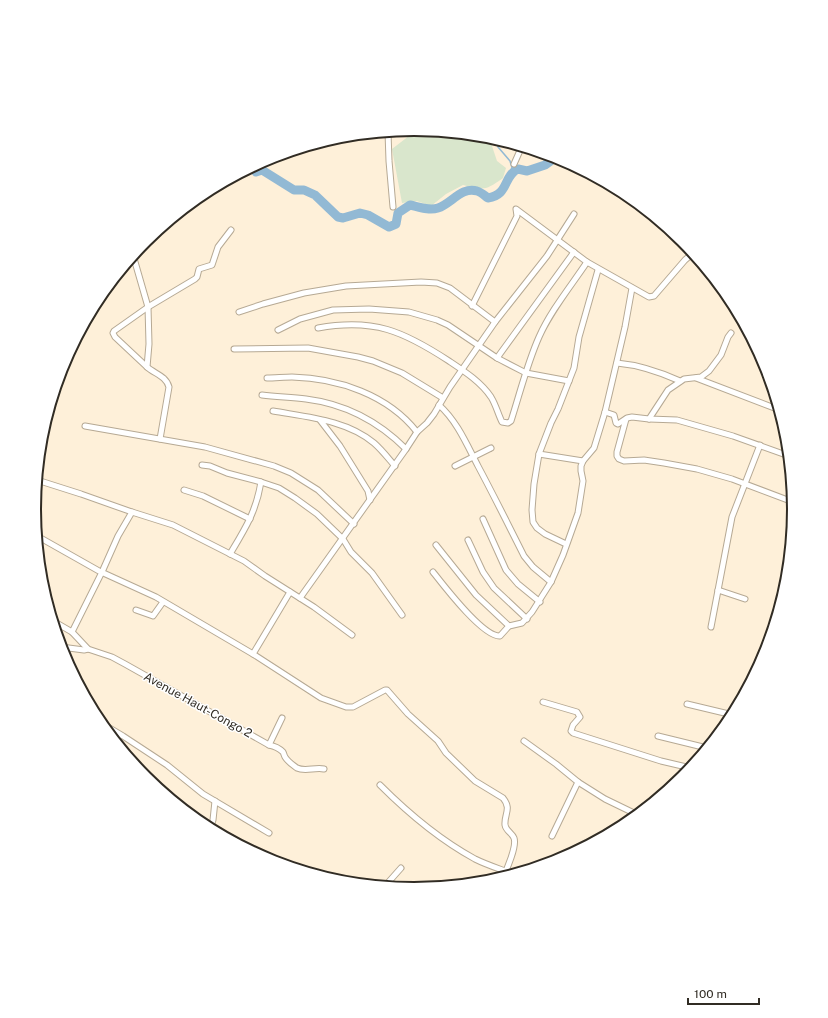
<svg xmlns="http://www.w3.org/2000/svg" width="828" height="1018" font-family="'Public Sans',sans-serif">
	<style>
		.green { fill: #d9e6cc }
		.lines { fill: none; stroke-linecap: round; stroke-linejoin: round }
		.stream { stroke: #92b9d4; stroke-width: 1.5 }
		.river { stroke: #92b9d4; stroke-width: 9 }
		.street-casing { stroke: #b6a994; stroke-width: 7 }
		.street { stroke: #fff; stroke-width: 5 }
		.labels { text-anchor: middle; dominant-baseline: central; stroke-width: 3; stroke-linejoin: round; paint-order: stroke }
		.street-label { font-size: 12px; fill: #312c24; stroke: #fff }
		.rim { fill: none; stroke: #312c24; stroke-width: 2 }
	</style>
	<rect width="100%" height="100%" fill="#fef0d9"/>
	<path class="green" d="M418,129L489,137L497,161L506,168L503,178C485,191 484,190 463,185L446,194L431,206L417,201L402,203L392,149Z"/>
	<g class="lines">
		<polyline class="stream" points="496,139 498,147 510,161 513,171"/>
		<path class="river" d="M253,166V168L256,172L262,170L294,190H304L315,195L338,217L343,218L360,213L368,215L389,227L396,224L398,213L410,205C419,207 429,211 438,208C451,204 462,186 477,191C481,192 485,196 488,198C509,195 503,176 518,169L527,171L545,165L556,157"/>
		<defs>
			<g id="street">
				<polyline points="388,132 389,161 393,207"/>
				<polyline points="344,137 391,131"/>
				<polyline points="278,155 278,158"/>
				<polyline points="514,164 522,146"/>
				<path d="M133,255L148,307L149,344L147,367C155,374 166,376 169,387L160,439"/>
				<polyline points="472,306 517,216 516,209 587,262 649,297 654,296 685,260 693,253"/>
				<polyline points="239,312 263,304 304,293 346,286 421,282 437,283 450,288 495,322"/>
				<path d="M318,328C374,318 403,331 449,361C464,371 481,382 491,397C496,405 498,414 502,422L508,423L511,421C520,393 527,364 539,337C551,310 571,286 587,262"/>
				<polyline points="278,330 300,319 333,310 369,309 409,312 437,320 448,325 497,358 526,373 569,381"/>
				<polyline points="234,349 308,348 358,357 373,361 402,373 443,398"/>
				<polyline points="497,358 574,252"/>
				<path d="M617,363C639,365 660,372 680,381"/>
				<polyline points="147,367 115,337 113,333 114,331 148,307 195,279 197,277 199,269 212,265 218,247 231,230"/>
				<path d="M267,378C275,378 284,377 292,377C338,378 388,395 417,432"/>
				<polyline points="696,378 777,409"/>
				<path d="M262,395C277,397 291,397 306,399C346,404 378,421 406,449"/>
				<path d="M439,405C457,421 467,445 478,466C494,496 509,526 524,556L533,567L551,582"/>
				<path d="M273,411C307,417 347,420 374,443C382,450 388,458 395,466"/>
				<polyline points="605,412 614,415 616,423 618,424 627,418 632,417 649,419 677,420 733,436 789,456"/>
				<polyline points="626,419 617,452 617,456 619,459 624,461 644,460 664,463 697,469 732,479 793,502"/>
				<polyline points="649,419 668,390 684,379 701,377 709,371 721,355 728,337 731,333"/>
				<polyline points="320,420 340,446 368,491 370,500"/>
				<polyline points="85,426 205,447 274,466 291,473 318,490 354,524"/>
				<polyline points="539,454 583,461"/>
				<polyline points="202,465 210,466 227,473 261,482 279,488 295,498 317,514 343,539 351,552 372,573 402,615"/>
				<polyline points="455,466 491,448"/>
				<polyline points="37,480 81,494 132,512"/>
				<polyline points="184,490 203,496 250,519"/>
				<polyline points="483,519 506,570 518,584 540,602"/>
				<path d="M37,536L99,571L156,597L253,654L321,698L346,707H353L385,690H387L408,714L438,741L446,753L475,781L503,798C512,809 504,814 505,825C506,831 512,833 514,838C517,846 507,869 503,877"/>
				<polyline points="468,540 483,572 494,588 527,619"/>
				<polyline points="566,544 545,534 537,528 533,522 532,510 534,484 539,454 551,423 558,409 574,368 579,337 598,270"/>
				<polyline points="436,545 476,595 509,626"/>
				<path d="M230,554C245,529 256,512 261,482"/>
				<path d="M433,572C444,586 483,637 500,636L509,626L522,623L532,612L551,582L563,555L578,513L583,481L581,471V466L583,461L594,448L605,412L625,327L632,288"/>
				<polyline points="718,590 745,599"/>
				<polyline points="300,598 406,449 417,432 427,423 434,414 450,387 495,322 547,256 574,214"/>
				<polyline points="136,610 153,616 163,602"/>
				<polyline points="53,621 72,632"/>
				<polyline points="711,627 732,517 760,445"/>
				<polyline points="61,647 84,650 88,649"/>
				<polyline points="253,654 290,592"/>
				<polyline points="543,702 577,712 580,717 573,725 571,731 573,733 661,761 691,768"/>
				<polyline points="687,704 733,715"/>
				<polyline points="101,723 123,736 167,765 203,794 269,833"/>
				<polyline points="658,736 707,748"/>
				<polyline points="524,741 556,764 578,782 605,799 638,815"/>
				<polyline points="269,745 282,718"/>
				<path d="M324,769C315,767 305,772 297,768C293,765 288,762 285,757C284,755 284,754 283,752C279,748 274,746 269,745L125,664L112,657L88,649L72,632L102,572L118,536L132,512L173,525L244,561L265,576L314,607L352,635"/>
				<path d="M380,785C407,812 442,841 475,859C487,865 500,869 513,874"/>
				<polyline points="210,829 213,820 215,801"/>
				<polyline points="552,836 578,782"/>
				<polyline points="385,886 401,868"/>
			</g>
		</defs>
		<use href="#street" class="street-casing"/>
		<use href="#street" class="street"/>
	</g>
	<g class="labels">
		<g class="street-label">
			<text transform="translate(198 705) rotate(29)">Avenue Haut-Congo 2</text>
		</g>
	</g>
	<path d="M0 0H828V1018H0ZM41 509a373 373 0 1 1 746 0a373 373 0 1 1-746 0Z" fill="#fff" fill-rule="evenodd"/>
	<path class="rim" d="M41 509a373 373 0 1 1 746 0a373 373 0 1 1-746 0Z"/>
	<path d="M688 998v6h71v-6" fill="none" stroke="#312c24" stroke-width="2"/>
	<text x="694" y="998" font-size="12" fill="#312c24" stroke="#ffffff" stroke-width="3" paint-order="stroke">100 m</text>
</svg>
